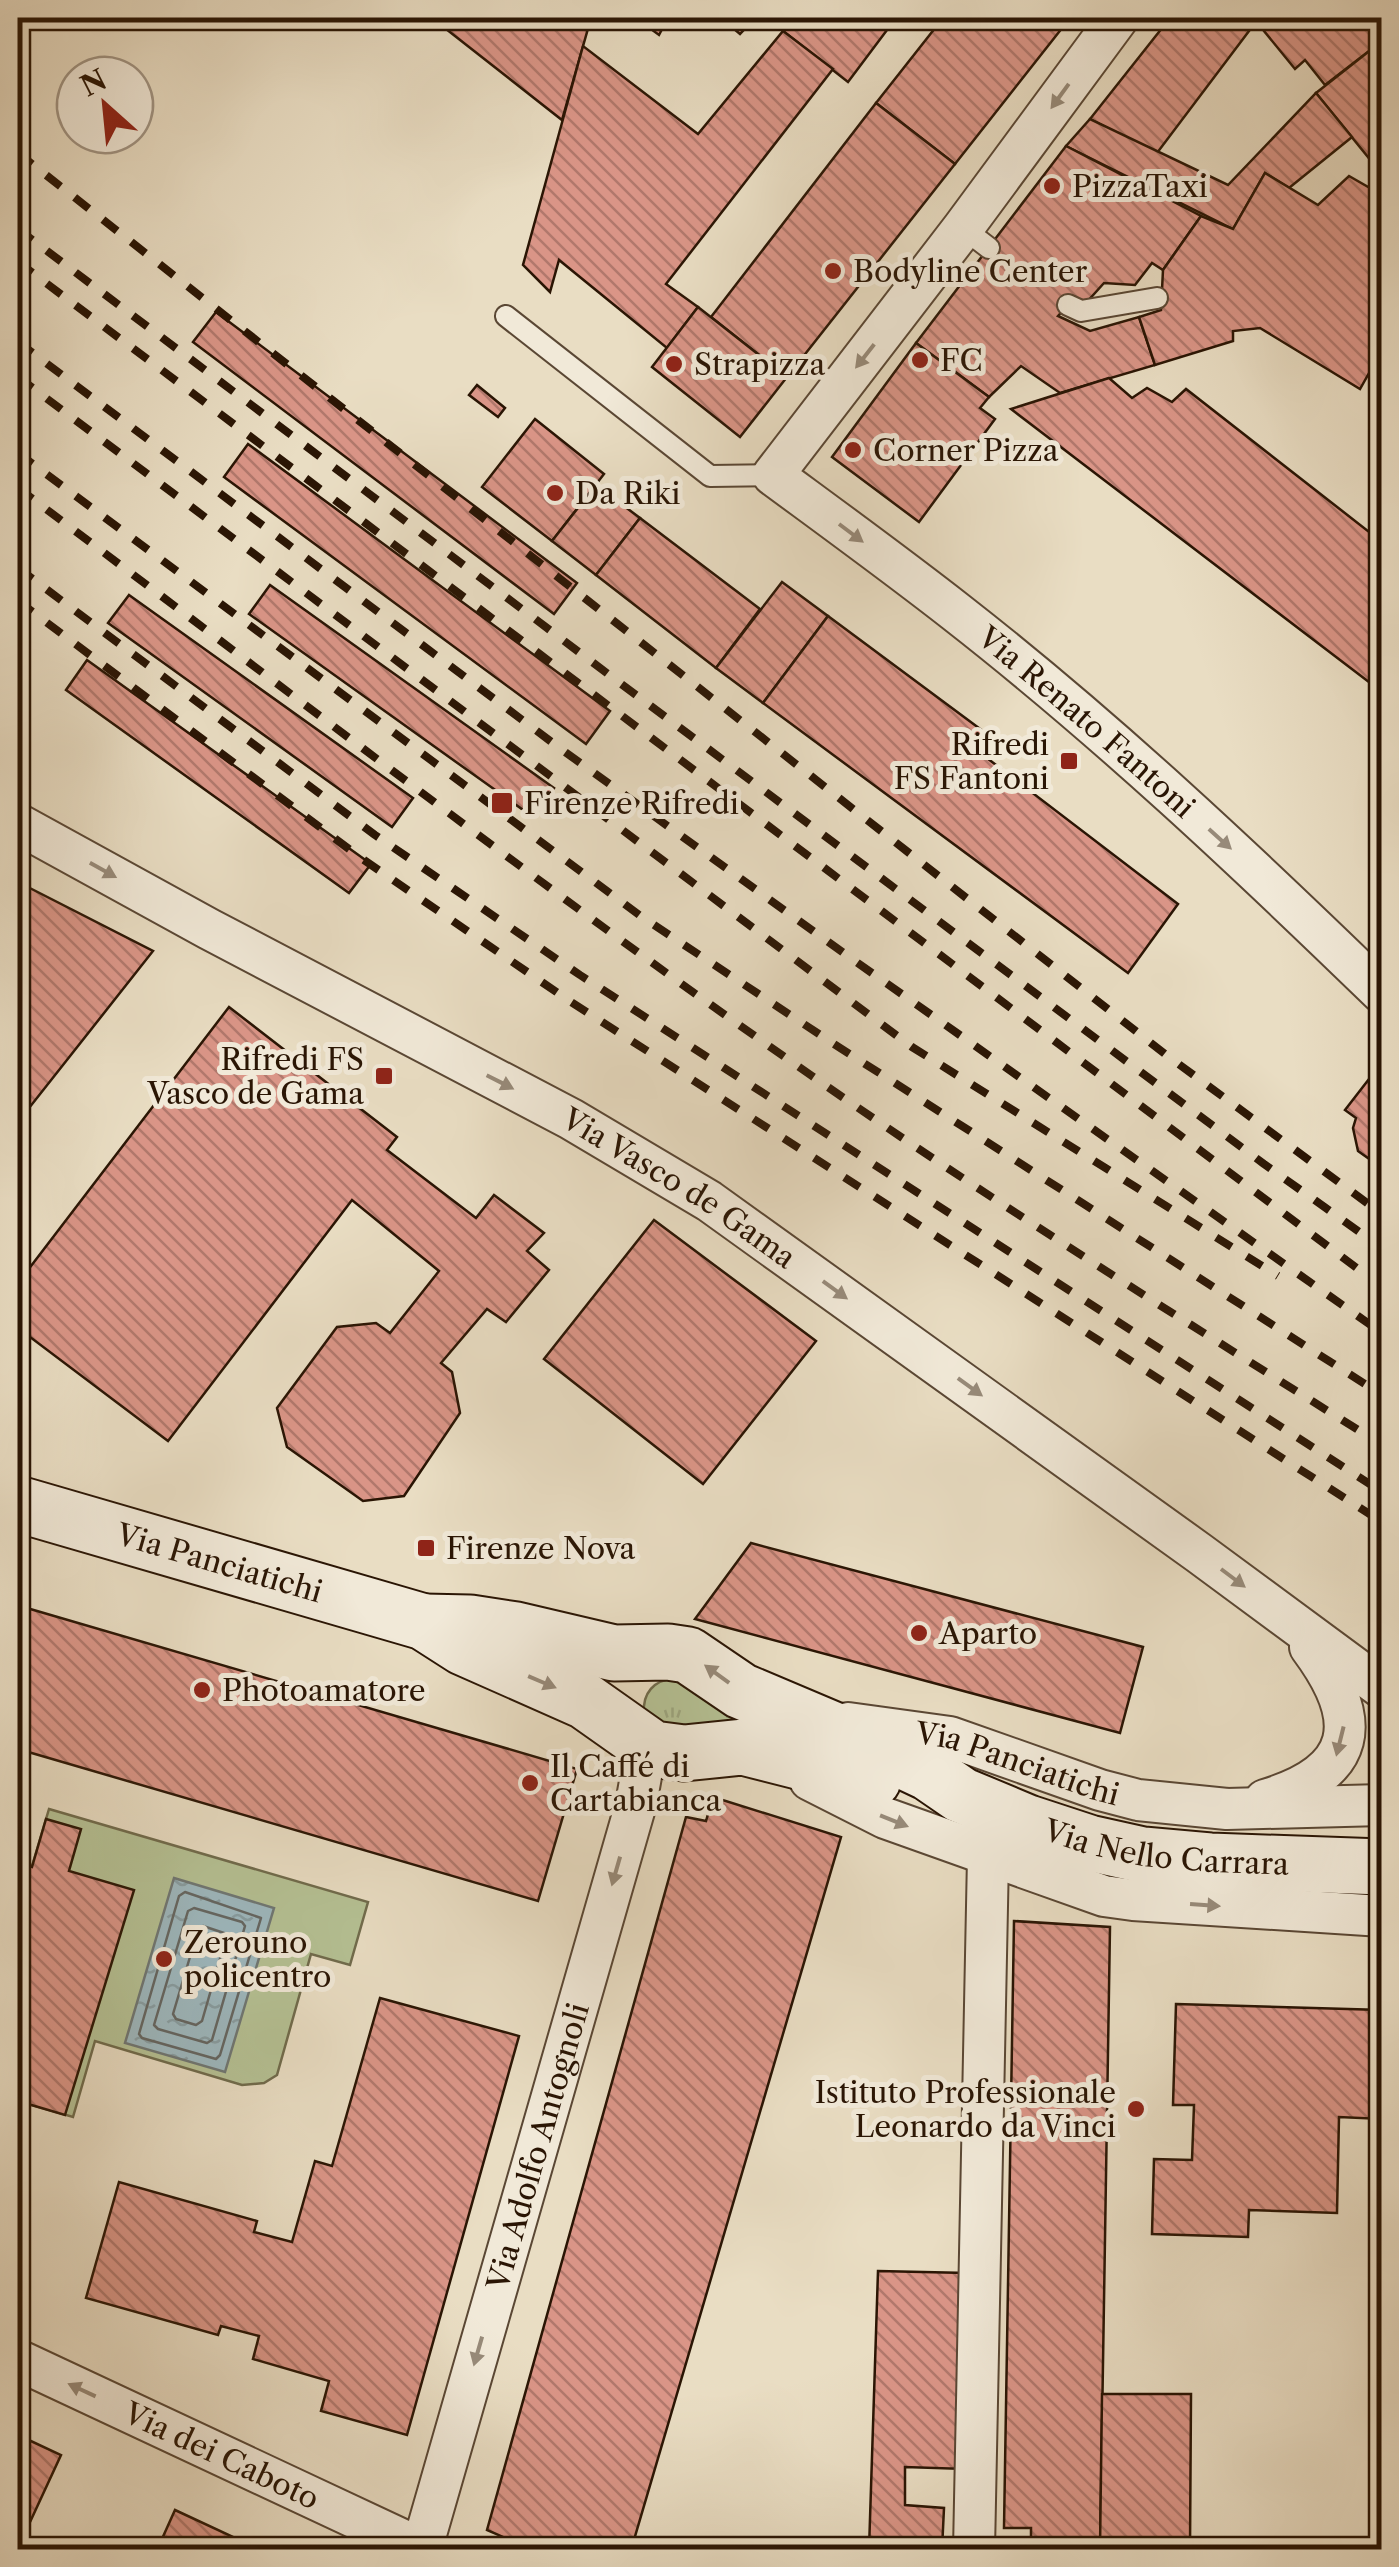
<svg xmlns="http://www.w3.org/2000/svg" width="1399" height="2567" font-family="'Libre Caslon Text',serif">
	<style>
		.grass { fill: url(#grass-tufts); stroke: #706b4c; stroke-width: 2.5 }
		.pitch { fill: #b5c194; stroke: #706b4c; stroke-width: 2.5 }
		.water { fill: url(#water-ripples); stroke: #6f7774; stroke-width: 2.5 }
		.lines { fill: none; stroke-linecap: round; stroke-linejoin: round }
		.shore { stroke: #646662; stroke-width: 2.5 }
		.building { fill: url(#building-back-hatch); stroke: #2a1504; stroke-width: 2.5 }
		.lane-casing { stroke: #5a4734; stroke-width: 24 }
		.street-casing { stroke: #5a4734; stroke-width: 44 }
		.secondary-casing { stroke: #2a1504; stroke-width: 59 }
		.lane { stroke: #f1e9d8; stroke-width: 20 }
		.street { stroke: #f1e9d8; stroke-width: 40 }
		.secondary { stroke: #f1e9d8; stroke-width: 55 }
		.rail { stroke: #2a1504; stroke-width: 8; stroke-dasharray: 18 18; stroke-linecap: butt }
		.oneway { fill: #978a79 }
		.poi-dot { fill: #8f2418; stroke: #f1e9d8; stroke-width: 4 }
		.labels { text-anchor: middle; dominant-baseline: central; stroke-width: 10; stroke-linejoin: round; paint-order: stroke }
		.poi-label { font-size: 30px; fill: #2a1504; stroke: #f1e9d8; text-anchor: start }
		.street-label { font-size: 30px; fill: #2a1504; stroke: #f1e9d8 }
	</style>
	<defs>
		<pattern id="grass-tufts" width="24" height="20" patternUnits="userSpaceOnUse" patternTransform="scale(2.5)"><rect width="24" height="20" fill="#b5c194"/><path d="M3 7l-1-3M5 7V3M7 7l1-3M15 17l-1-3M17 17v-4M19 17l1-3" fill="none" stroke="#9ca57e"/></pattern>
		<pattern id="water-ripples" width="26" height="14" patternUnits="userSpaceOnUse" patternTransform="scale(2.5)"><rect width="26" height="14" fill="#9db8bf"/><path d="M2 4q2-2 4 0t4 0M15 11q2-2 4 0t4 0" fill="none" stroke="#879da2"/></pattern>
		<pattern id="building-back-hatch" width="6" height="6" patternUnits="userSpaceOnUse" patternTransform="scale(2.5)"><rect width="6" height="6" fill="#da9587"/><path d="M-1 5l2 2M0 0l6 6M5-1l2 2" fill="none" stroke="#b1786c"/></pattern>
	</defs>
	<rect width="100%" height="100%" fill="#e9ddc3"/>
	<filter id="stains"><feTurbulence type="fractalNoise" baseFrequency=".002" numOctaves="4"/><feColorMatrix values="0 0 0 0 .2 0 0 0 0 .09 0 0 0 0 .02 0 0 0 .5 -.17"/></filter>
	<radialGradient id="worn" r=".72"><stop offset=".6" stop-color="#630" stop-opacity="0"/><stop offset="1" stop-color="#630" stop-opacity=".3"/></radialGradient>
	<path class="grass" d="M675,1678L749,1726L672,1737L644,1714C642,1693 654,1680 675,1678Z"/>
	<polygon class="pitch" points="49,1809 368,1902 350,1965 311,1954 277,2075 264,2083 242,2085 95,2041 73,2117 18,2101 18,1863 32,1866"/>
	<polygon class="water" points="174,1878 274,1908 225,2072 125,2043"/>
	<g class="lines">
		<g class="shore">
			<polygon points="185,1892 261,1918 220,2055 216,2059 142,2038 139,2034 179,1896"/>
			<polygon points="194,1908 242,1922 245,1926 212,2040 207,2043 158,2029 154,2025 188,1911"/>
			<polygon points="203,1926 224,1933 226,1938 202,2021 196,2025 176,2019 173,2014 198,1930"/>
		</g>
	</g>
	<g class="building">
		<polygon points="432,18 591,18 562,120"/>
		<polygon points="636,18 668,18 659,35"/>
		<polygon points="721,18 755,18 740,34"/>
		<polygon points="793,18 896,18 848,82 783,31"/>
		<polygon points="943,18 1070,18 955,164 876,103"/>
		<polygon points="1170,18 1231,18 1249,31 1157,153 1090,119"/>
		<polygon points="1257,18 1378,18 1382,22 1382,41 1325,85 1305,60 1295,69 1255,20"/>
		<polygon points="783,31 833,69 666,284 698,307 667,348 559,260 550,292 523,265 583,46 698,134"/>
		<polygon points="1382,41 1382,155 1372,162 1316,93"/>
		<polygon points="1316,93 1352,137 1289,188 1265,173 1233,229 1066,146 1090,119 1228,185"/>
		<polygon points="876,103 955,164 787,377 711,317"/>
		<polygon points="1066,146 1201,216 1163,270 1152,263 1135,285 1104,283 1085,304 1075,297 1058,316 1090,331 1139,317 1155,365 1060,393 1021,366 989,397 916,343"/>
		<polygon points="1265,173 1318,205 1349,176 1382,195 1382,350 1360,389 1260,328 1233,331 1233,341 1155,365 1139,317 1161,310 1163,270 1201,216 1233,229"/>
		<polygon points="698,307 787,377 740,437 652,367"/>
		<polygon points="216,312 577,583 554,614 193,342"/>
		<polygon points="916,343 989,397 980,408 995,419 919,522 832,457"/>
		<polygon points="1109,378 1132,398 1147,388 1172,402 1186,389 1382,542 1382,692 1011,409"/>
		<polygon points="477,385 505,408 498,417 469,395"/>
		<polygon points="535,419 604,474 552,541 482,487"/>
		<polygon points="248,444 610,711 586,744 224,477"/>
		<polygon points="596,485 640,518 596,575 552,541"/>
		<polygon points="640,518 760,609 716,668 596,575"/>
		<polygon points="782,582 828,616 763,703 716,668"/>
		<polygon points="270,585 554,788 533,817 249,614"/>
		<polygon points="129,595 413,798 392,827 108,623"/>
		<polygon points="828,616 995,740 983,755 1178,904 1128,973 763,703"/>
		<polygon points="87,660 371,864 349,893 66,690"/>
		<polygon points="18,882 153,951 18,1122"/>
		<polygon points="229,1007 397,1137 387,1150 476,1218 494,1195 544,1233 527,1251 549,1270 506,1322 487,1309 441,1363 452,1372 460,1413 404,1496 363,1501 287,1447 277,1408 337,1327 376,1323 390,1333 439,1271 352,1200 168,1441 18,1328 18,1283"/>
		<polygon points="1369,1079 1382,1089 1378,1109 1382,1114 1382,1168 1358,1151 1353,1128 1356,1118 1345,1110"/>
		<polygon points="654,1220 816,1341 703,1484 544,1359"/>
		<polygon points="751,1543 1143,1647 1120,1733 695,1619"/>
		<polygon points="20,1606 577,1769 538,1901 18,1749 18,1615"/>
		<polygon points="713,1797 841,1837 631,2550 533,2550 487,2530 686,1817 706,1821"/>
		<polygon points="46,1819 81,1829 69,1871 134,1890 65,2115 18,2101 18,1863 32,1867"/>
		<polygon points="1014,1921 1110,1927 1100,2550 1031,2550 1031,2528 1004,2528"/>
		<polygon points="380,1998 519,2036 407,2435 321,2411 329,2381 253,2359 259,2336 221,2326 218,2335 86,2298 119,2182 257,2221 254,2232 292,2242 315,2161 332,2166"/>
		<polygon points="1176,2004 1382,2010 1382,2119 1339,2117 1337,2213 1249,2210 1248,2237 1152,2234 1154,2159 1192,2160 1194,2105 1173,2105"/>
		<polygon points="878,2271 967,2273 965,2469 905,2467 905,2505 944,2508 942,2550 869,2550"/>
		<polygon points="1102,2394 1191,2394 1190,2550 1100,2550"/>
		<polygon points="18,2435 61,2455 18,2548"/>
		<polygon points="175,2510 261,2550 157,2550"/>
	</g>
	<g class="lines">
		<defs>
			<g id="lane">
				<polyline points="963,228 989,248"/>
				<polyline points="1068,305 1081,311 1157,298"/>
				<polyline points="506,316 710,476 773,475"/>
			</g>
			<g id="street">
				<path id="s1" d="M1118,18L963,228L773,475C834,520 896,565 956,612C1106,729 1245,860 1382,993"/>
				<path id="s2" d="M18,824L209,929L571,1119L709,1201L1199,1553L1382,1688"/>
				<path id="s3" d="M848,1723L950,1737L1100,1790L1138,1800L1227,1809L1382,1805"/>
				<polyline points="810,1780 885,1818 1104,1896 1133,1900 1382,1916"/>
				<path d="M1265,1800C1358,1772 1365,1721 1310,1647"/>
				<path id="s4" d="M18,2360L424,2550"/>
				<path id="s5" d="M422,2548L636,1804L643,1765L641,1742"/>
				<polyline points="974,2550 988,1857"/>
			</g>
			<g id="secondary">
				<path id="s6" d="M18,1504L424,1622L463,1647L585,1701L653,1749L684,1753L743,1747L873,1780"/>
				<path id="s7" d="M424,1622L470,1623L516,1630L614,1653L668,1652L688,1655L741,1691L876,1748L929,1773L961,1795L1028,1823L1089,1843L1143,1855L1210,1861L1382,1867"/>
			</g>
		</defs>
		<use href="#lane" class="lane-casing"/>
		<use href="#street" class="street-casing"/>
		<use href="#secondary" class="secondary-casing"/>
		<use href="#lane" class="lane"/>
		<use href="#street" class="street"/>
		<use href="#secondary" class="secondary"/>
		<g class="rail">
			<polyline points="18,153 1165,1054 1382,1214"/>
			<polyline points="18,229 620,683 1264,1164 1382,1248"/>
			<polyline points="18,262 1382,1287"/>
			<polyline points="18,342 561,749 845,954 1382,1333"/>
			<polyline points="18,377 912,1047 1278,1276"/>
			<polyline points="18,453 642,917 834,1044 1382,1395"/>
			<path d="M18,488C281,685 541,888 812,1076C997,1205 1190,1324 1382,1445"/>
			<polyline points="18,568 375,835 580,975 1382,1492"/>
			<polyline points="18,601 361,858 571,1002 1382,1522"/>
		</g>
	</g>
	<defs><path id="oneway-solid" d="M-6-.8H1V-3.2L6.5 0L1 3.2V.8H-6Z" transform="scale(2.5)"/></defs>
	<g class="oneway">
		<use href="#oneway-solid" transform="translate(1060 96) rotate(126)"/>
		<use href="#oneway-solid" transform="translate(865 356) rotate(128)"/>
		<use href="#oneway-solid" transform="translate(851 533) rotate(37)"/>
		<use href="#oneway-solid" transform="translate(1220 839) rotate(42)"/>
		<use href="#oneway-solid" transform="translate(103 870) rotate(29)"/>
		<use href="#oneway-solid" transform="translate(500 1082) rotate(27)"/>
		<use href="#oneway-solid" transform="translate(835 1290) rotate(36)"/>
		<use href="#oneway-solid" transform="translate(970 1387) rotate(36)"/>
		<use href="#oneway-solid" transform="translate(1233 1578) rotate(37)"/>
		<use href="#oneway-solid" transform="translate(717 1674) rotate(-144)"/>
		<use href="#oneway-solid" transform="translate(542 1682) rotate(23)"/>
		<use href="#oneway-solid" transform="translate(1340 1741) rotate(104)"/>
		<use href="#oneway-solid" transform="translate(894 1821) rotate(22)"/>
		<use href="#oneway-solid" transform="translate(616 1871) rotate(106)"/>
		<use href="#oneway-solid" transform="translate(1205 1905) rotate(4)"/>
		<use href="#oneway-solid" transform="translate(478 2351) rotate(106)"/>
		<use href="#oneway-solid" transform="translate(82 2390) rotate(-155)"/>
	</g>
	<g class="poi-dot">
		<circle cx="1052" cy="186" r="10"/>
		<circle cx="833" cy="271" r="10"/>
		<circle cx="920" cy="360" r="10"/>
		<circle cx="674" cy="364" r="10"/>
		<circle cx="853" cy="450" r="10"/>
		<circle cx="555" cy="493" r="10"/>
		<rect x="1059" y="751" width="20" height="20" rx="5"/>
		<rect x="490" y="791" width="24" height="24" rx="5"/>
		<rect x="374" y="1066" width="20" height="20" rx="5"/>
		<rect x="416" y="1538" width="20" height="20" rx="5"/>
		<circle cx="919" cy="1633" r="10"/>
		<circle cx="202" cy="1690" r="10"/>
		<circle cx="530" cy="1783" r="10"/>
		<circle cx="164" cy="1959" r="10"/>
		<circle cx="1136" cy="2109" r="10"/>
	</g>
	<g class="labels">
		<g class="poi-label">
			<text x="1072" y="186">PizzaTaxi</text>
			<text x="853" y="271">Bodyline Center</text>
			<text x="940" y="360">FC</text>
			<text x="694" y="364">Strapizza</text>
			<text x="873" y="450">Corner Pizza</text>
			<text x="575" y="493">Da Riki</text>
			<text x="1049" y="744" text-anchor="end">Rifredi<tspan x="1049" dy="34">FS Fantoni</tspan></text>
			<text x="524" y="803">Firenze Rifredi</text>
			<text x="364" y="1059" text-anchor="end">Rifredi FS<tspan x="364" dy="34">Vasco de Gama</tspan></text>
			<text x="446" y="1548">Firenze Nova</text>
			<text x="939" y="1633">Aparto</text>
			<text x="222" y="1690">Photoamatore</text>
			<text x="550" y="1766">Il Caffé di<tspan x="550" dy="34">Cartabianca</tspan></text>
			<text x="184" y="1942">Zerouno<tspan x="184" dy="34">policentro</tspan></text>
			<text x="1116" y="2092" text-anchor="end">Istituto Professionale<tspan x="1116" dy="34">Leonardo da Vinci</tspan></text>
		</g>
		<g class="street-label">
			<text stroke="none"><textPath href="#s1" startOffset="972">Via Renato Fantoni</textPath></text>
			<text stroke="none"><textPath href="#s2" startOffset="755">Via Vasco de Gama</textPath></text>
			<text stroke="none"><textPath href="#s6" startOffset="210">Via Panciatichi</textPath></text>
			<text stroke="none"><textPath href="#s3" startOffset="175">Via Panciatichi</textPath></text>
			<text stroke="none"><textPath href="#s7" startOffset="790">Via Nello Carrara</textPath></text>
			<text stroke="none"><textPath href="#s5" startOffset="418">Via Adolfo Antognoli</textPath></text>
			<text stroke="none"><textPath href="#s4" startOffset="225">Via dei Caboto</textPath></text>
		</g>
	</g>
	<rect width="1399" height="2567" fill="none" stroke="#e9ddc3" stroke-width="60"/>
	<rect x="20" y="20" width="1359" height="2527" fill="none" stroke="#2a1504" stroke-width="5"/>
	<rect x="30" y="30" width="1339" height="2507" fill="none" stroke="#2a1504" stroke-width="2.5"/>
	<g transform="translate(105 105) rotate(333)"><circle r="48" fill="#f1e9d8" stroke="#a19483" stroke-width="2.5"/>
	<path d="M0-8L18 38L0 25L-18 38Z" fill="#8f2418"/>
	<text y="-15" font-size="28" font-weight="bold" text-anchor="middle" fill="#2a1504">N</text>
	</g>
	<rect width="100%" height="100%" filter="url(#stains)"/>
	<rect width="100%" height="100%" fill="url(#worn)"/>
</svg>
